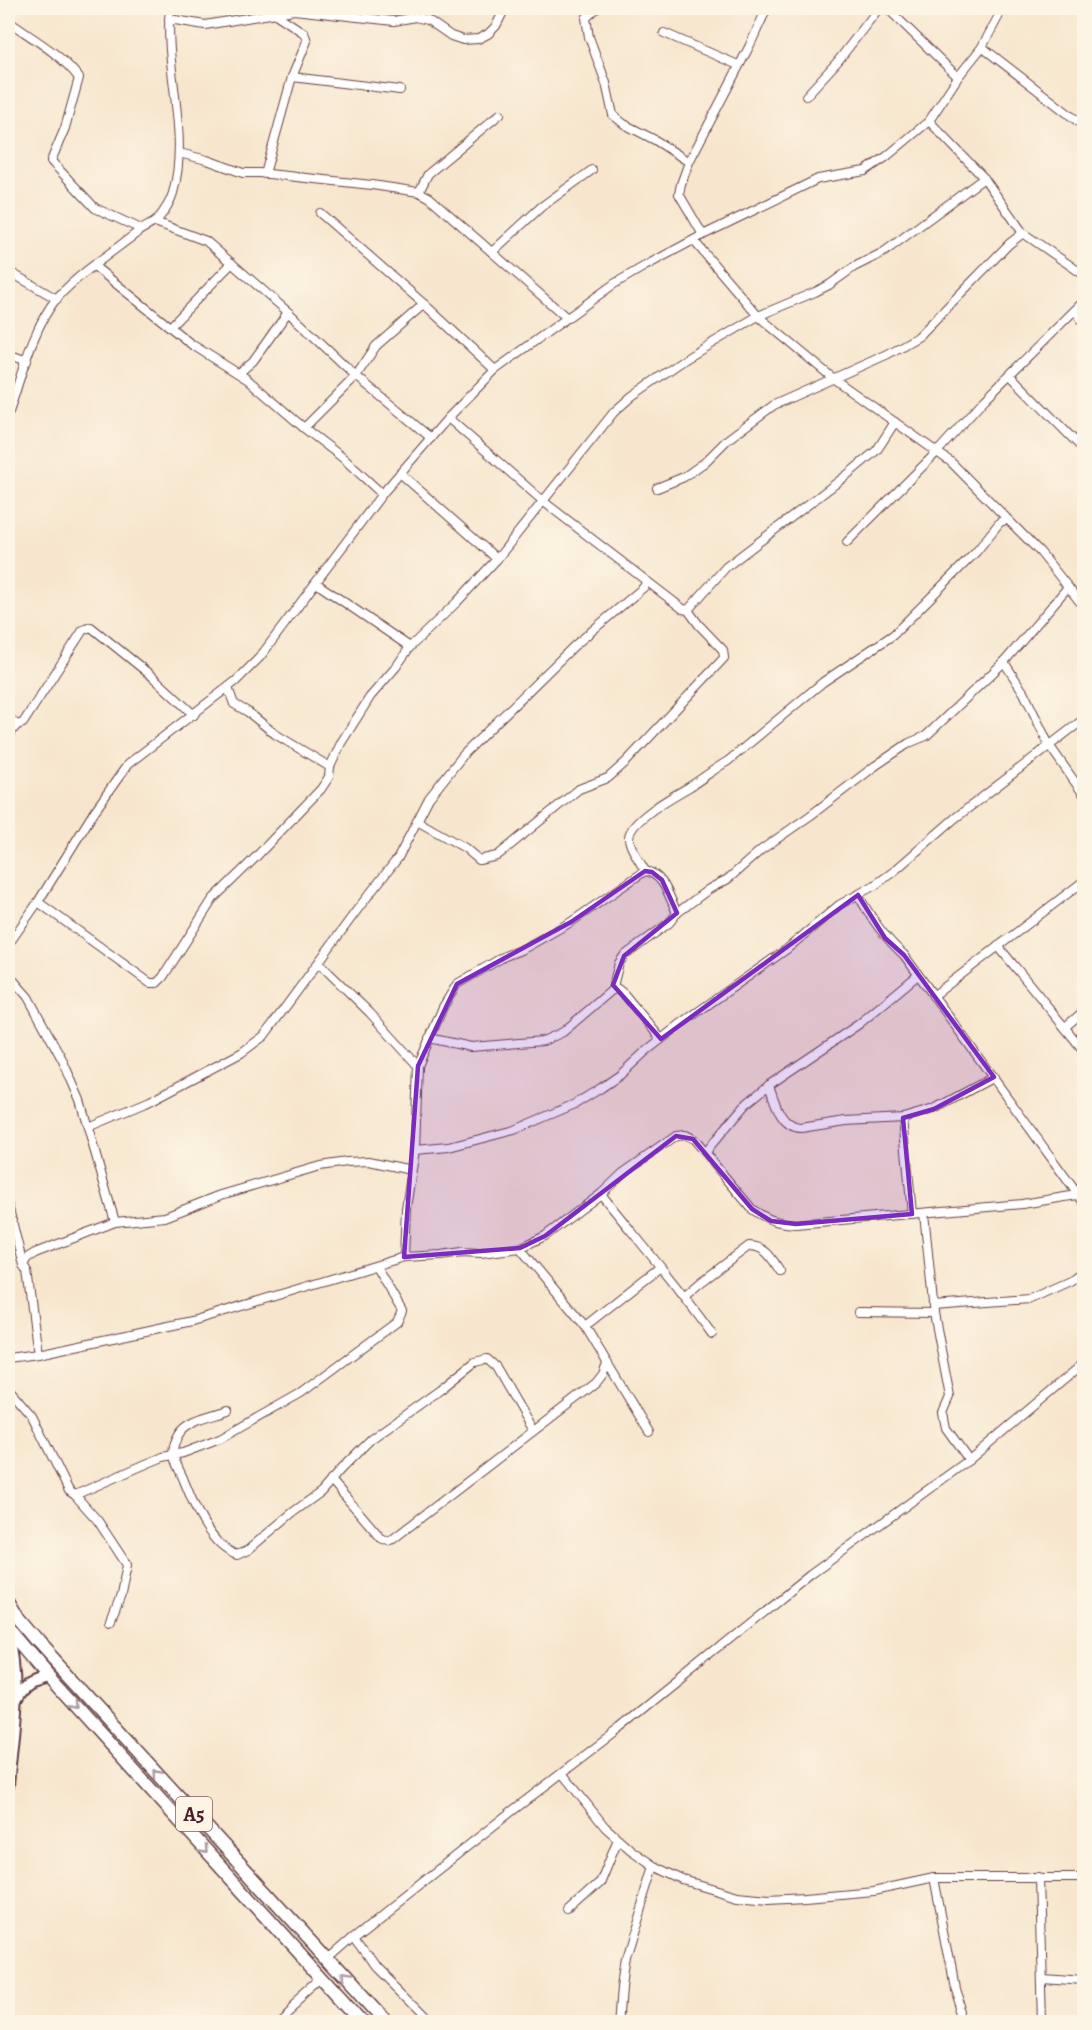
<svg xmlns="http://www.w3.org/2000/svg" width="1092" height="2030" font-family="Alegreya,serif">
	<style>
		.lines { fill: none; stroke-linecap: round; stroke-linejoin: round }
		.minor-casing { stroke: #643d43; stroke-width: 10 }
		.secondary-casing { stroke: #643d43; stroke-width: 14 }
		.trunk-casing { stroke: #643d43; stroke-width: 15 }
		.minor { stroke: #fff; stroke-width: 8 }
		.secondary { stroke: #fff; stroke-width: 10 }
		.trunk { stroke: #fff; stroke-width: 12 }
		.oneway { stroke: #ae9aa0 }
		.marked { fill: #7b2cbf; fill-opacity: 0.2; stroke: #7b2cbf; stroke-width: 4.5; stroke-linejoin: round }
		.labels { text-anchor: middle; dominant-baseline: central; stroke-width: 4.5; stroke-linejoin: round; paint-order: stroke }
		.shield { fill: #fcf5e5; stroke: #7f5f63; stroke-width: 1.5 }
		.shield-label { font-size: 20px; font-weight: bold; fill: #4a1f2b }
	</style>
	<rect width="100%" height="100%" fill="#fcf5e5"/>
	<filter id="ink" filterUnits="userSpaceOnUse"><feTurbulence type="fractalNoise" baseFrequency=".0167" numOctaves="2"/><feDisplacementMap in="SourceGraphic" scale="12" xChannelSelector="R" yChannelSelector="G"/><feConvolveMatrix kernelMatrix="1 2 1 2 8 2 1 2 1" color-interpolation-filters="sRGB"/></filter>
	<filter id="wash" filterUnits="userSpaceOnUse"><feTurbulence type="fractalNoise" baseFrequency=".008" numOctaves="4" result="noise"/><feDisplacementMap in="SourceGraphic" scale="24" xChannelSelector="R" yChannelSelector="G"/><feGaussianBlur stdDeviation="1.35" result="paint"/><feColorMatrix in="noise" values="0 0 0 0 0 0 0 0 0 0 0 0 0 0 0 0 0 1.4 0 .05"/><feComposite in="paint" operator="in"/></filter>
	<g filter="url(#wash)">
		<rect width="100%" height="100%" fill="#f7e6cd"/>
	</g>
	<g filter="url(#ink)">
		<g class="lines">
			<defs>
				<g id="minor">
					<polyline points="597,8 586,18 589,37 606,83 613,115 624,124 655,140 689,162"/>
					<polyline points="887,8 958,77"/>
					<polyline points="1083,8 1084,9"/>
					<polyline points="169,19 205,25 294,10 394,21 415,17 428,20 451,36 463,40 478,39 488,34 496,26 505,8"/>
					<path d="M8,21C33,39 60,53 79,78L65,128L51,161L95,208L141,229"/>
					<polyline points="664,33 738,65"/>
					<polyline points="982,47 1084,126"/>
					<polyline points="292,77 400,90"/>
					<polyline points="806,96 838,61 879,8"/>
					<polyline points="929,121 984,178 1023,233 1084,275"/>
					<polyline points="179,153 207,160 243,173 259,173 372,185 419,192 429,197 567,318"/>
					<polyline points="265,174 292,77 307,41 304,33 277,15"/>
					<polyline points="419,192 428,174 500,114"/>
					<polyline points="320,213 424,304 495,370"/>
					<polyline points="155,222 206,241 288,312 356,376 431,438"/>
					<polyline points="703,235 679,194 681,184 689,162 749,47 767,8"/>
					<polyline points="694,241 758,316 834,379 951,462 1040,552 1084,607"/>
					<polyline points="492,252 541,207 592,170"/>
					<polyline points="94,266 191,344 247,379 304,428 343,458 382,494"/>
					<polyline points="8,271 57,299"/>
					<polyline points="1076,311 1084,324"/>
					<polyline points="170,327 232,263"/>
					<polyline points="8,354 27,361"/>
					<polyline points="239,373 253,361 288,312"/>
					<polyline points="1010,375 1084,450"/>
					<path d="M8,415C20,380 33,326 57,298C79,274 112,252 138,232C144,227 152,225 157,220C164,212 170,203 173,193C190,133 164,69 170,8"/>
					<polyline points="304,428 356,376 376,346 424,304"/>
					<polyline points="400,473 497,559"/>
					<polyline points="657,488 684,477 705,462 728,439 774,405 888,354 919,336 1009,244 1023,233"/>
					<polyline points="847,542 937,452 985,399 1084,301"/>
					<polyline points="316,583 410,647"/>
					<polyline points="688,610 726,567 847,475 877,450 895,422"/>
					<polyline points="1004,662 1024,693 1049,745 1084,795"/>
					<polyline points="228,688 234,704 248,712 275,734 330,767"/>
					<polyline points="8,717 17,725 23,723 83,630 91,627 153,677 194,715"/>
					<polyline points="8,736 17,725"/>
					<polyline points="417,821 465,848 479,860 497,856 579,789 608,778 626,762 724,658 723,650 699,625 688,610 683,609 544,502 448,418"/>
					<path d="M645,871C641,863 628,845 629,837C630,820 675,795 689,787C702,779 714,769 728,761L823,682L893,635L976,552L1000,522L1006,520"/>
					<path d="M858,895C872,919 883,936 904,955L1084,1203"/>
					<polyline points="38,902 150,983 157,983 163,977 213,899 252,861 321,789 329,777 330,767 341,743 370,697 396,667 410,647 457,602 497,559 614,412 632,396 687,358 758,316 815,292 829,285 854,267 884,252 984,178"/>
					<polyline points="8,945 38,902 94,812 128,764 236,681 260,657 382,494 448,418 495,370 614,284 645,266 703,235 818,179 865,171 886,157 929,121 958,77 982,47 1003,8"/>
					<polyline points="998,946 1084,1051"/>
					<polyline points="319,963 370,1013 418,1066"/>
					<polyline points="8,974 28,997 62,1059 80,1100 115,1222"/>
					<polyline points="612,990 619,963 624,956 669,923 677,913"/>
					<polyline points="933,996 1084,881"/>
					<polyline points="1065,1027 1084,1011"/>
					<polyline points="429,1038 471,1047 543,1041 563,1032 612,990 618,989 624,994 661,1039"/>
					<path d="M769,1085C775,1102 780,1127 801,1128L846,1121L903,1118L934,1109L994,1077"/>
					<polyline points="903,1118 912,1214"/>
					<polyline points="88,1127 150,1101 241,1053 264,1036 360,906 398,858 429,798 464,754 574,646 644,587 646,582"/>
					<polyline points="415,1150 449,1147 514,1130 575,1104 601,1088 620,1075 646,1051 682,1023 787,949 839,905 875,885 893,872 954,819 1084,719"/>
					<polyline points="705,1152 745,1105 769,1085 859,1024 918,975"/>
					<path d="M601,1194C638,1240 677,1285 712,1334"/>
					<polyline points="8,1205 23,1265"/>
					<polyline points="924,1213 934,1313 950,1397 943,1413 946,1428 969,1460"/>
					<polyline points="520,1248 585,1326 649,1432"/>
					<path d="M404,1257L406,1208L415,1150L418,1066L443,1007L457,984L505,956L523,949L571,922L645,871C664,874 669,897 677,913L709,889L728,879L761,850L811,815L875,766L909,743L926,736L1004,662L1068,587"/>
					<path d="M685,1296L700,1283L749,1246C766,1246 772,1259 780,1271"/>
					<polyline points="933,1306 1030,1299 1070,1281 1084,1270"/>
					<polyline points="858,1312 934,1313"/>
					<polyline points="585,1326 659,1268"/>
					<polyline points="38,1354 27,1271 23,1265 27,1258 35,1253 115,1222 165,1217 221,1195 320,1166 347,1162 369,1161 411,1170"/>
					<path d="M8,1358L38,1354L192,1321L404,1257L441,1255L462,1252L481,1253L520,1248L545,1236L601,1194L623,1173L676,1136L685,1135L693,1139L752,1209C767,1220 778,1223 796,1224L1022,1204L1077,1195"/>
					<polyline points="8,1388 32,1416 69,1491 75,1495 146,1464 163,1457 183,1453 220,1439 301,1393 397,1322 402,1311 376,1266"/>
					<path d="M228,1410C211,1416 188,1419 179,1434C175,1441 172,1449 174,1456C175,1463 180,1471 183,1478C193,1503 209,1546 237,1555L248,1550L292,1513L321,1492L341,1469L371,1439L440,1390L475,1362L487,1359L496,1367L533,1431"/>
					<polyline points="331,1480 381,1538 388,1541 393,1539 596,1383 603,1374 607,1363"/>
					<polyline points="75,1495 98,1521 127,1565 121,1596 111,1622"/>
					<polyline points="562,1773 605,1827 631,1850 654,1866 683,1880 737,1896 769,1899 805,1897 874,1891 934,1878 1084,1878"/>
					<polyline points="1038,1877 1042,2022"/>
					<polyline points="934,1878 955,1987 963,2012 961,2022"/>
					<polyline points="569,1911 600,1883 618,1839"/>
					<polyline points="354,1936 374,1965 431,2022"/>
					<polyline points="327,1960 354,1936 512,1811 621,1728 810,1575 969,1460 1084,1363"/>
					<polyline points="1041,1977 1084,1980"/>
					<polyline points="274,2022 322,1979"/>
					<polyline points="618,2022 621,1987 625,1960 654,1866"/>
				</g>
				<g id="secondary">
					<path d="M8,1632C23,1681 12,1736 8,1786"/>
					<path d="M16,1699C23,1684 31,1680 48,1676"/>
				</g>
				<g id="trunk">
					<polyline points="8,1602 18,1619 40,1645 385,2022"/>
					<polyline points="8,1629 48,1676 362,2022"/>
				</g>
			</defs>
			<use href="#minor" class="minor-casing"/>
			<use href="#secondary" class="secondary-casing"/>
			<use href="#trunk" class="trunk-casing"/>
			<use href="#minor" class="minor"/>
			<use href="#secondary" class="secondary"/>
			<use href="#trunk" class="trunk"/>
		</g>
		<defs><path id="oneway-chevron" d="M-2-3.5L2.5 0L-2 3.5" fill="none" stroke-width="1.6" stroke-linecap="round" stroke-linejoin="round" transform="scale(1.5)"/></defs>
		<g class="oneway">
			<use href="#oneway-chevron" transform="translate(74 1705) rotate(48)"/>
			<use href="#oneway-chevron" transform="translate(157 1773) rotate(-132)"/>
			<use href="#oneway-chevron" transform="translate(204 1850) rotate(48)"/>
			<use href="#oneway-chevron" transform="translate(345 1979) rotate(-133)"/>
		</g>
	</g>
	<path class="marked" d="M645,871L652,872L662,880L677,913L624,956L613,985L661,1039L858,895L885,938L904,955L994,1077L934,1109L903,1118L912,1214L796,1224L771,1221L752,1209L693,1139L676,1136L545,1236L520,1248L404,1257L418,1066L457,984L571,922Z"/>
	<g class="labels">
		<rect class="shield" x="176" y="1797" width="36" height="34" rx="4.5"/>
		<g class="shield-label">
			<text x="194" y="1814">A5</text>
		</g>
	</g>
	<rect width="1092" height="2030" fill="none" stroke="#fcf5e5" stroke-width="30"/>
</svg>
